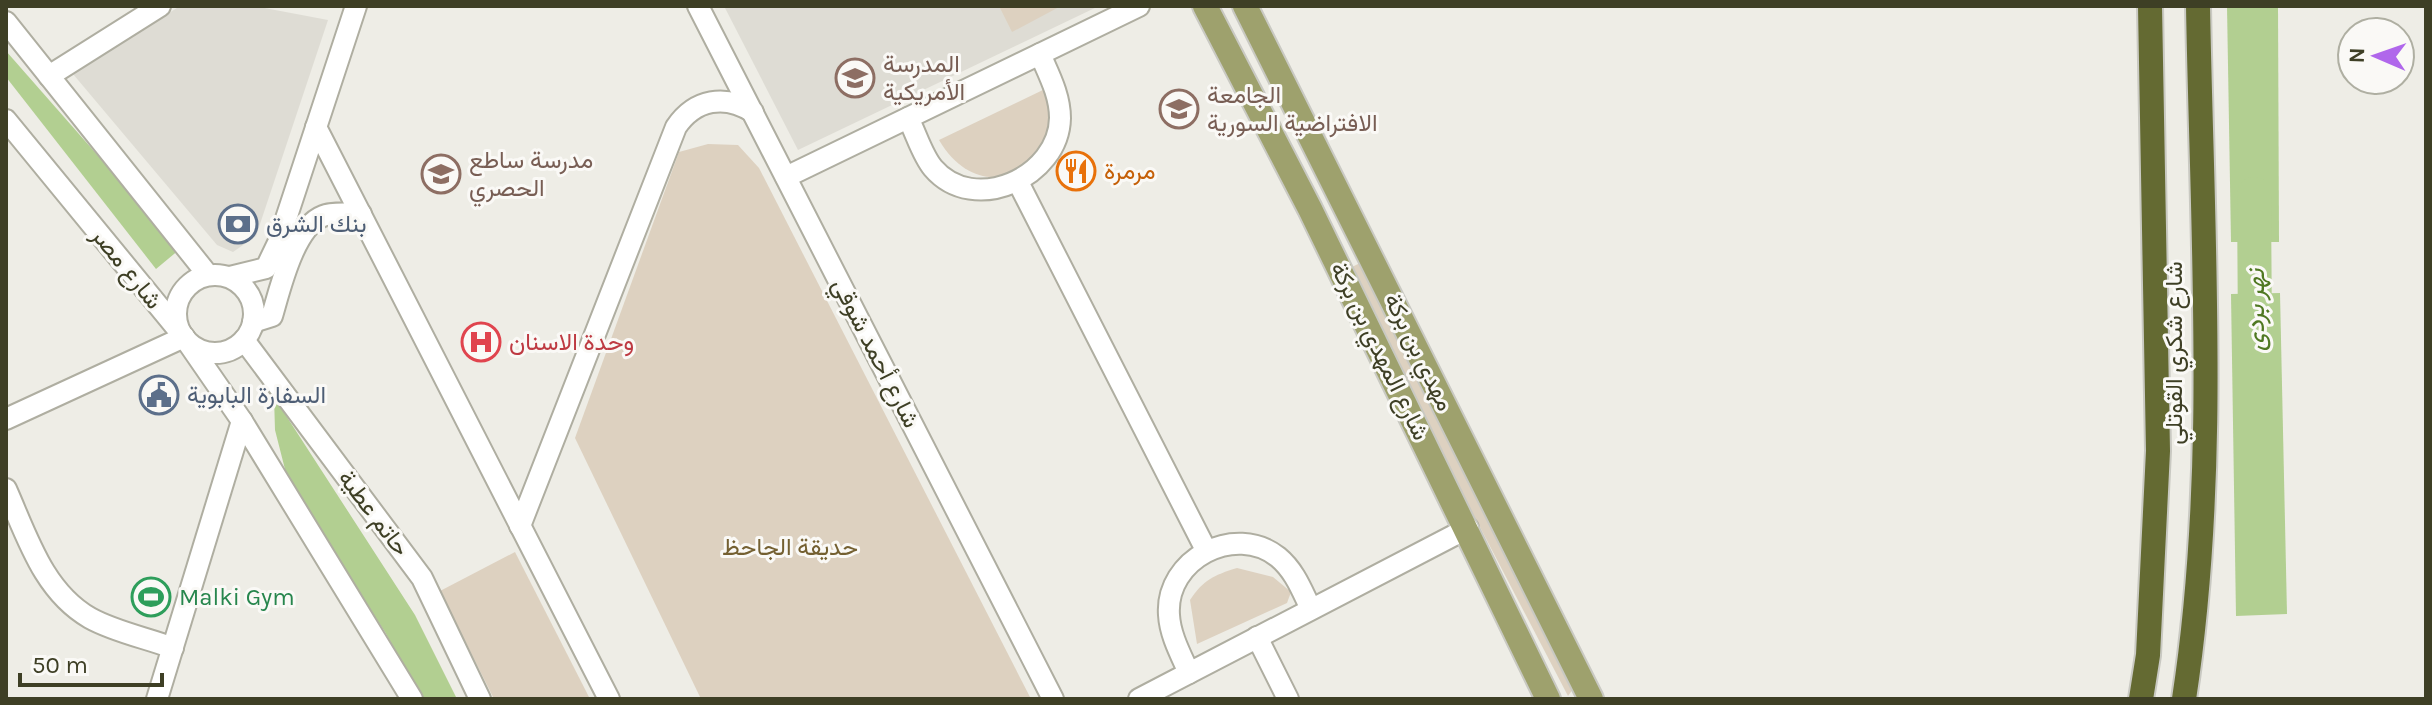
<svg xmlns="http://www.w3.org/2000/svg" width="2432" height="705" font-family="Karla,Vazirmatn,sans-serif">
	<style>
		.built { fill: #dedcd4 }
		.green { fill: #ddd1c0 }
		.water { fill: #b2cf91 }
		.lines { fill: none; stroke-linecap: round; stroke-linejoin: round }
		.river { stroke: #b2cf91; stroke-width: 34 }
		.minor-casing { stroke: #afaea1; stroke-width: 24 }
		.major-casing { stroke: #c9c9c2; stroke-width: 28 }
		.highway-casing { stroke: #c9c9c2; stroke-width: 28 }
		.minor { stroke: #fff; stroke-width: 20 }
		.major { stroke: #9ea16d; stroke-width: 24 }
		.highway { stroke: #646a32; stroke-width: 24 }
		.labels { text-anchor: middle; dominant-baseline: central; stroke-width: 6; stroke-linejoin: round; paint-order: stroke }
		.education-label { font-size: 24px; fill: #785e54; stroke: #faf9f6; text-anchor: start }
		.food-label { font-size: 24px; fill: #c56008; stroke: #faf9f6; text-anchor: start }
		.service-label { font-size: 24px; fill: #4e5e75; stroke: #faf9f6; text-anchor: start }
		.street-label { font-size: 24px; fill: #3e3f25; stroke: #faf9f6 }
		.health-label { font-size: 24px; fill: #be3a42; stroke: #faf9f6; text-anchor: start }
		.park-label { font-size: 24px; fill: #746031; stroke: #faf9f6 }
		.leisure-label { font-size: 24px; fill: #27864d; stroke: #faf9f6; text-anchor: start }
		.water-label { font-size: 26px; font-style: italic; fill: #4f7822; stroke: #faf9f6 }
	</style>
	<rect width="100%" height="100%" fill="#eeede6"/>
	<g class="built">
		<polygon points="180,6 254,6 328,20 256,236 233,252 217,245 73,74"/>
		<polygon points="724,6 1099,6 798,150"/>
	</g>
	<g class="green">
		<polygon points="999,6 1061,6 1012,32"/>
		<path d="M1047,88C1071,160 985,218 939,140Z"/>
		<polygon points="708,144 738,145 759,168 1031,699 701,699 575,438 679,152"/>
		<polygon points="1362,262 1573,689 1568,696 1346,270"/>
		<polygon points="515,552 590,699 494,699 440,591"/>
		<path d="M1237,568L1273,577L1291,592L1287,603L1197,644L1190,600C1203,580 1214,575 1237,568Z"/>
	</g>
	<g class="water">
		<polygon points="2227,6 2278,6 2279,242 2231,242"/>
		<polygon points="6,51 180,249 156,269 6,77"/>
		<polygon points="2280,293 2287,614 2236,616 2231,294"/>
		<polygon points="274,397 415,615 457,699 422,699 385,632 289,485 275,430"/>
	</g>
	<g class="lines">
		<polyline class="river" points="2254,194 2255,338"/>
		<defs>
			<g id="minor">
				<polyline points="698,6 1053,699"/>
				<polyline points="6,22 208,275"/>
				<polyline points="49,76 160,6"/>
				<path d="M908,118C916,133 922,155 933,168C974,216 1059,177 1060,118C1060,95 1049,75 1040,54"/>
				<polyline points="6,120 184,337 242,421 412,699"/>
				<polyline points="316,127 609,699"/>
				<polyline points="786,177 1139,6"/>
				<polyline points="1018,182 1206,550"/>
				<circle cx="215" cy="314" r="39"/>
				<polyline points="230,277 266,268 278,243 356,6"/>
				<path d="M253,322L272,316C280,289 294,227 323,216C333,212 349,214 361,214"/>
				<polyline points="244,340 422,578 480,699"/>
				<polyline points="6,419 184,337"/>
				<path d="M6,489C27,536 43,591 90,618C115,632 147,638 173,648"/>
				<path d="M520,526L676,127C695,99 725,94 753,112"/>
				<polyline points="1257,637 1288,699"/>
				<path d="M1189,673C1181,655 1170,635 1169,615C1165,559 1235,523 1278,557C1295,571 1302,591 1311,609"/>
				<polyline points="157,699 242,421"/>
				<polyline points="1139,699 1468,528"/>
			</g>
			<g id="major">
				<polyline points="1205,6 1310,209 1548,699"/>
				<polyline points="1245,6 1591,699"/>
			</g>
			<g id="highway">
				<polyline points="2141,699 2148,655 2158,451 2150,6"/>
				<path d="M2184,699C2219,471 2202,235 2198,6"/>
			</g>
		</defs>
		<use href="#minor" class="minor-casing"/>
		<use href="#major" class="major-casing"/>
		<use href="#highway" class="highway-casing"/>
		<use href="#minor" class="minor"/>
		<use href="#major" class="major"/>
		<use href="#highway" class="highway"/>
	</g>
	<defs>
		<symbol id="school-ring" viewBox="-11 -11 22 22"><circle r="9.5" fill="#faf9f6" stroke="#8d6e63" stroke-width="1.5"/><path d="M0-5L7-2L0 1L-7-2ZM-4 1L0 2.5L4 1V4Q0 6-4 4Z" fill="#8d6e63"/></symbol>
		<symbol id="university-ring" viewBox="-11 -11 22 22"><circle r="9.5" fill="#faf9f6" stroke="#8d6e63" stroke-width="1.5"/><path d="M0-5L7-2L0 1L-7-2ZM-4 1L0 2.5L4 1V4Q0 6-4 4Z" fill="#8d6e63"/></symbol>
		<symbol id="restaurant-ring" viewBox="-11 -11 22 22"><circle r="9.5" fill="#faf9f6" stroke="#e8710a" stroke-width="1.5"/><path d="M-5-6h1v4h1v-4h1v4h1v-4h1v5L-1.5 .5V6h-2V.5L-5-1ZM5-6V6H3V1.5H1.5Q1.5-4 5-6Z" fill="#e8710a"/></symbol>
		<symbol id="bank-ring" viewBox="-11 -11 22 22"><circle r="9.5" fill="#faf9f6" stroke="#5c6f8a" stroke-width="1.5"/><path d="M-6-4H6V4H-6ZM0-2.3a2.3 2.3 0 1 0 0 4.6a2.3 2.3 0 1 0 0-4.6Z" fill="#5c6f8a"/></symbol>
		<symbol id="hospital-ring" viewBox="-11 -11 22 22"><circle r="9.5" fill="#faf9f6" stroke="#e0444e" stroke-width="1.5"/><path d="M-5-5h3v3.5h4V-5h3V5h-3V1.5h-4V5h-3Z" fill="#e0444e"/></symbol>
		<symbol id="civic-ring" viewBox="-11 -11 22 22"><circle r="9.5" fill="#faf9f6" stroke="#5c6f8a" stroke-width="1.5"/><path d="M-.6-6.5H3V-4.5H.6V-3L4-1V1h2V6H-6V1h2V-1L-.6-3ZM-1.2 2.5V6h2.4V2.5Z" fill="#5c6f8a"/></symbol>
		<symbol id="stadium-ring" viewBox="-11 -11 22 22"><circle r="9.5" fill="#faf9f6" stroke="#2e9e5b" stroke-width="1.5"/><path d="M0-5a6.5 5 0 1 0 0 10a6.5 5 0 1 0 0-10ZM-3.5-1.8h7v3.6h-7Z" fill="#2e9e5b"/></symbol>
	</defs>
	<g fill-rule="evenodd">
		<use href="#school-ring" x="833" y="56" width="44" height="44"/>
		<use href="#university-ring" x="1157" y="87" width="44" height="44"/>
		<use href="#restaurant-ring" x="1054" y="149" width="44" height="44"/>
		<use href="#school-ring" x="419" y="152" width="44" height="44"/>
		<use href="#bank-ring" x="216" y="202" width="44" height="44"/>
		<use href="#hospital-ring" x="459" y="320" width="44" height="44"/>
		<use href="#civic-ring" x="137" y="373" width="44" height="44"/>
		<use href="#stadium-ring" x="129" y="575" width="44" height="44"/>
	</g>
	<g class="labels">
		<g class="education-label">
			<text x="883" y="64">المدرسة<tspan x="883" dy="28">الأمريكية</tspan></text>
			<text x="1207" y="95">الجامعة<tspan x="1207" dy="28">الافتراضية السورية</tspan></text>
			<text x="469" y="160">مدرسة ساطع<tspan x="469" dy="28">الحصري</tspan></text>
		</g>
		<g class="food-label">
			<text x="1104" y="171">مرمرة</text>
		</g>
		<g class="service-label">
			<text x="266" y="224">بنك الشرق</text>
			<text x="187" y="395">السفارة البابوية</text>
		</g>
		<g class="street-label">
			<text transform="translate(127 268) rotate(51)">شارع مصر</text>
			<text transform="translate(1380 351) rotate(64)">شارع المهدي بن بركة</text>
			<text transform="translate(1419 352) rotate(64)">مهدي بن بركة</text>
			<text transform="translate(876 353) rotate(63)">شارع أحمد شوقي</text>
			<text transform="translate(2174 353) rotate(-90)">شارع شكري القوتلي</text>
			<text transform="translate(374 513) rotate(53)">حاتم عطية</text>
		</g>
		<g class="health-label">
			<text x="509" y="342">وحدة الاسنان</text>
		</g>
		<g class="park-label">
			<text x="790" y="547">حديقة الجاحظ</text>
		</g>
		<g class="leisure-label">
			<text x="179" y="597">Malki Gym</text>
		</g>
		<g class="water-label">
			<text transform="translate(2255 310) rotate(-90)">نهر بردى</text>
		</g>
	</g>
	<rect width="2432" height="705" fill="none" stroke="#3e3f25" stroke-width="16"/>
	<g transform="translate(2376 56) rotate(272)"><circle r="38" fill="#faf9f6" stroke="#afafa2" stroke-width="2"/>
	<path d="M0-6L14 30L0 20L-14 30Z" fill="#b067eb"/>
	<text y="-12" font-size="22" font-weight="bold" text-anchor="middle" fill="#3e3f25">N</text>
	</g>
	<path d="M20 673v12h142v-12" fill="none" stroke="#3e3f25" stroke-width="4"/>
	<text x="32" y="673" font-size="24" fill="#3e3f25" stroke="#faf9f6" stroke-width="6" paint-order="stroke">50 m</text>
</svg>
